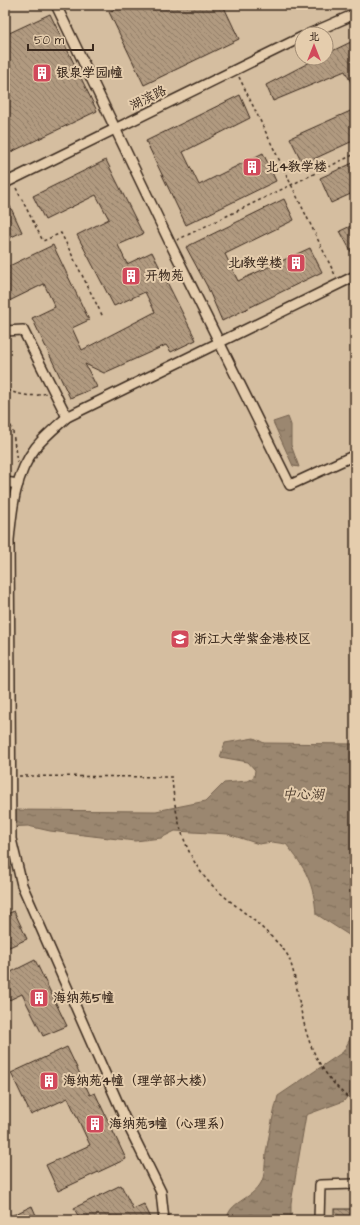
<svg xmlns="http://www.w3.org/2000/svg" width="360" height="1225" font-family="'Architects Daughter','LXGW WenKai TC',sans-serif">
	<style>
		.built { fill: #d5bea0; fill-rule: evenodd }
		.water { fill: url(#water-ripples); stroke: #75624f }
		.building { fill: url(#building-back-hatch); stroke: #3b2a1e }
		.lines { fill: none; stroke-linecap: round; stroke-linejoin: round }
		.service-casing { stroke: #3b2a1e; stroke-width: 8 }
		.minor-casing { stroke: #3b2a1e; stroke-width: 12 }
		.path { stroke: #3b2a1e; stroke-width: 1.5; stroke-dasharray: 3 3; stroke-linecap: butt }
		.service { stroke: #e5cdad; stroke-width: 4.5 }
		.minor { stroke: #e5cdad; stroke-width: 9 }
		.labels { text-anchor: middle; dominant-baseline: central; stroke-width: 4; stroke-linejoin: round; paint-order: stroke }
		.poi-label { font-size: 13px; font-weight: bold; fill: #3b2a1e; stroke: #e5cdad; text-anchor: start }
		.street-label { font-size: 13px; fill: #3b2a1e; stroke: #e5cdad }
		.water-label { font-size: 14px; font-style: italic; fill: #4e3d2e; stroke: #e5cdad }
	</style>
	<defs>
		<pattern id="water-ripples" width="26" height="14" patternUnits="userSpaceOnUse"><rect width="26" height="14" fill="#9b876f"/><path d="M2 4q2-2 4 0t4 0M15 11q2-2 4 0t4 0" fill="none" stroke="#806f5b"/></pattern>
		<pattern id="building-back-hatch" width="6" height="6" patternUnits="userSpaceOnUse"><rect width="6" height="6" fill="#b19a80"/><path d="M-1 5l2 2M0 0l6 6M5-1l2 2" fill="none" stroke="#917e68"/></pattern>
	</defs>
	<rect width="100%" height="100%" fill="#e5cdad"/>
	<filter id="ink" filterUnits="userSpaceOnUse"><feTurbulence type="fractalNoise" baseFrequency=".025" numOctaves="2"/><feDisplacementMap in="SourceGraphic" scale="8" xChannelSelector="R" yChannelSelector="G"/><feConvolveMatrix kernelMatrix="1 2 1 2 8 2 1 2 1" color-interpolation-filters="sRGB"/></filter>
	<g filter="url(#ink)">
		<path class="built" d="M5,5H355V1220H5ZM302,34H326V58H302Z"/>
		<g class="water">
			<polygon points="288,417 291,425 291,445 299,467 293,466 273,422"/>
			<path d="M254,738L264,743L355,744V939L316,914C314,884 305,867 286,844L272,842L259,844L228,834L175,831L161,838L135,841L50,831L28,826L5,827V810L156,811L206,801L224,783L247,781L254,777L255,770L248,762L220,757L225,743Z"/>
			<path d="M355,1030V1086L344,1101L306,1115L291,1203V1220H227C228,1202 251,1200 261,1183C265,1176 265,1162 266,1153C269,1134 273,1115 278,1096L343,1052Z"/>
		</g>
		<g class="building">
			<polygon points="123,5 223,5 239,39 144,85 109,12"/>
			<polygon points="50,14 97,111 5,155 5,35"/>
			<polygon points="355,40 355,90 345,71 273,101 266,85 318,58 326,58 326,54"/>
			<polygon points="240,95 250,118 183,152 199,185 263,153 276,181 186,225 146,141"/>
			<polygon points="355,109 355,140 303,164 290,138"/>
			<polygon points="106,160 143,234 118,245 127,264 152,252 196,340 171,352 166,345 104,373 85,364 97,387 70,398 32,318 55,307 44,284 5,303 5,268 53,245 89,320 72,328 82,350 155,312 145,292 114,306 77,235 109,219 96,195 45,220 33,196"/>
			<polygon points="355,162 355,192 331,203 320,178"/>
			<polygon points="284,199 294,220 225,254 238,281 310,248 322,272 222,321 207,286 186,247"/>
			<polygon points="10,206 22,232 5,240 5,209"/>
			<polygon points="355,224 355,259 340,231"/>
			<polygon points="14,911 27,939 5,949 5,915"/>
			<polygon points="35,960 67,1026 43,1036 22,994 5,1002 5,975"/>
			<polygon points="67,1047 90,1095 95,1093 126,1159 58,1191 46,1165 90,1145 68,1098 31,1115 11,1073"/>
			<polygon points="121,1185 133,1209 144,1204 152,1220 80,1220 74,1208"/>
			<polygon points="32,1206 38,1220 5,1220 5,1219"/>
			<rect x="334" y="1209" width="21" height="11"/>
		</g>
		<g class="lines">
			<defs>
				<polyline id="service" points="5,851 13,850"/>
				<g id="minor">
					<polyline points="56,5 170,243 290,485 355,455"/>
					<polyline points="309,34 355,14"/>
					<polyline points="5,183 302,37"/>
					<polyline points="5,331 23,330 67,417"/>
					<polyline points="5,482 18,484"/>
					<path d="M164,1220L161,1192L125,1119L22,885L11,839L9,540C12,507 15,474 36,447C45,436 56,427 67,417L355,276"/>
					<polyline points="319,1220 320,1185 355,1184"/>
				</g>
			</defs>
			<use href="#service" class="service-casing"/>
			<use href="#minor" class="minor-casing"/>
			<g class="path">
				<polyline points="239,77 336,277"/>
				<polyline points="16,188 43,241 61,233 103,317"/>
				<polyline points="177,240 355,154"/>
				<path d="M5,385L7,390C20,395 33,398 46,393"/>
				<polyline points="7,390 8,418 13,432 17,463"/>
				<path d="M19,776L172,777C174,813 184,854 208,881C223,897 241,909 257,923C265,931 285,948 289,958C297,979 298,1002 304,1023C311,1055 329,1084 355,1103"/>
			</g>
			<use href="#service" class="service"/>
			<use href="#minor" class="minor"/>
		</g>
	</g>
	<defs>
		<symbol id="building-square" viewBox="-11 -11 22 22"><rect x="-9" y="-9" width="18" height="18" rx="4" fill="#d1495b" stroke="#e5cdad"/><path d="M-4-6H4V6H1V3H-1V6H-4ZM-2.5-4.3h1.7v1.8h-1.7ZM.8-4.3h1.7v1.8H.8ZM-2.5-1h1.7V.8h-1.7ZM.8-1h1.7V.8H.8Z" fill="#fff"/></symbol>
		<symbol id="university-square" viewBox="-11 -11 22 22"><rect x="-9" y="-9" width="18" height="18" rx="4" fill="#d1495b" stroke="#e5cdad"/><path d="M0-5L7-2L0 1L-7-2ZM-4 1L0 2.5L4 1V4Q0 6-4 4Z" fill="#fff"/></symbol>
	</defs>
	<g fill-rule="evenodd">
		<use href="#building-square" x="31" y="62" width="22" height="22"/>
		<use href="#building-square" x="241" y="156" width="22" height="22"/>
		<use href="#building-square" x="285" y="252" width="22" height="22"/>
		<use href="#building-square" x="120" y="265" width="22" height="22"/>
		<use href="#university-square" x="169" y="628" width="22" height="22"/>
		<use href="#building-square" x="28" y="987" width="22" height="22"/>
		<use href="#building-square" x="38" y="1070" width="22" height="22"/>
		<use href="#building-square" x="84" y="1113" width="22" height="22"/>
	</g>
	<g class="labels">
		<g class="poi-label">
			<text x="56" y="73">银泉学园1幢</text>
			<text x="266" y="167">北4教学楼</text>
			<text x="282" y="263" text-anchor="end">北1教学楼</text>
			<text x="145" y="276">开物苑</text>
			<text x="194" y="639">浙江大学紫金港校区</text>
			<text x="53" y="998">海纳苑5幢</text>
			<text x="63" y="1081">海纳苑4幢（理学部大楼）</text>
			<text x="109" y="1124">海纳苑3幢（心理系）</text>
		</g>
		<g class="street-label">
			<text transform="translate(148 98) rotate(-26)">湖滨路</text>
		</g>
		<g class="water-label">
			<text x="303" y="795">中心湖</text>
		</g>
	</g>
	<rect width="360" height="1225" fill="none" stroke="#e5cdad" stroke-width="20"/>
	<rect x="10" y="10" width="340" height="1205" fill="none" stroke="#3b2a1e" stroke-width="1.5" filter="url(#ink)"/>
	<g transform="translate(314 46)"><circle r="19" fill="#e5cdad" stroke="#a18c74"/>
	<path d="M0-3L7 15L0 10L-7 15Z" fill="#d1495b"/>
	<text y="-6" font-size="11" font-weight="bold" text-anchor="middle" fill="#3b2a1e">北</text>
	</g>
	<path d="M28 44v6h65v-6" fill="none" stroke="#3b2a1e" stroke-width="2"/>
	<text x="34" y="44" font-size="12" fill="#3b2a1e" stroke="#e5cdad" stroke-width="3" paint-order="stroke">50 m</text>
</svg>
